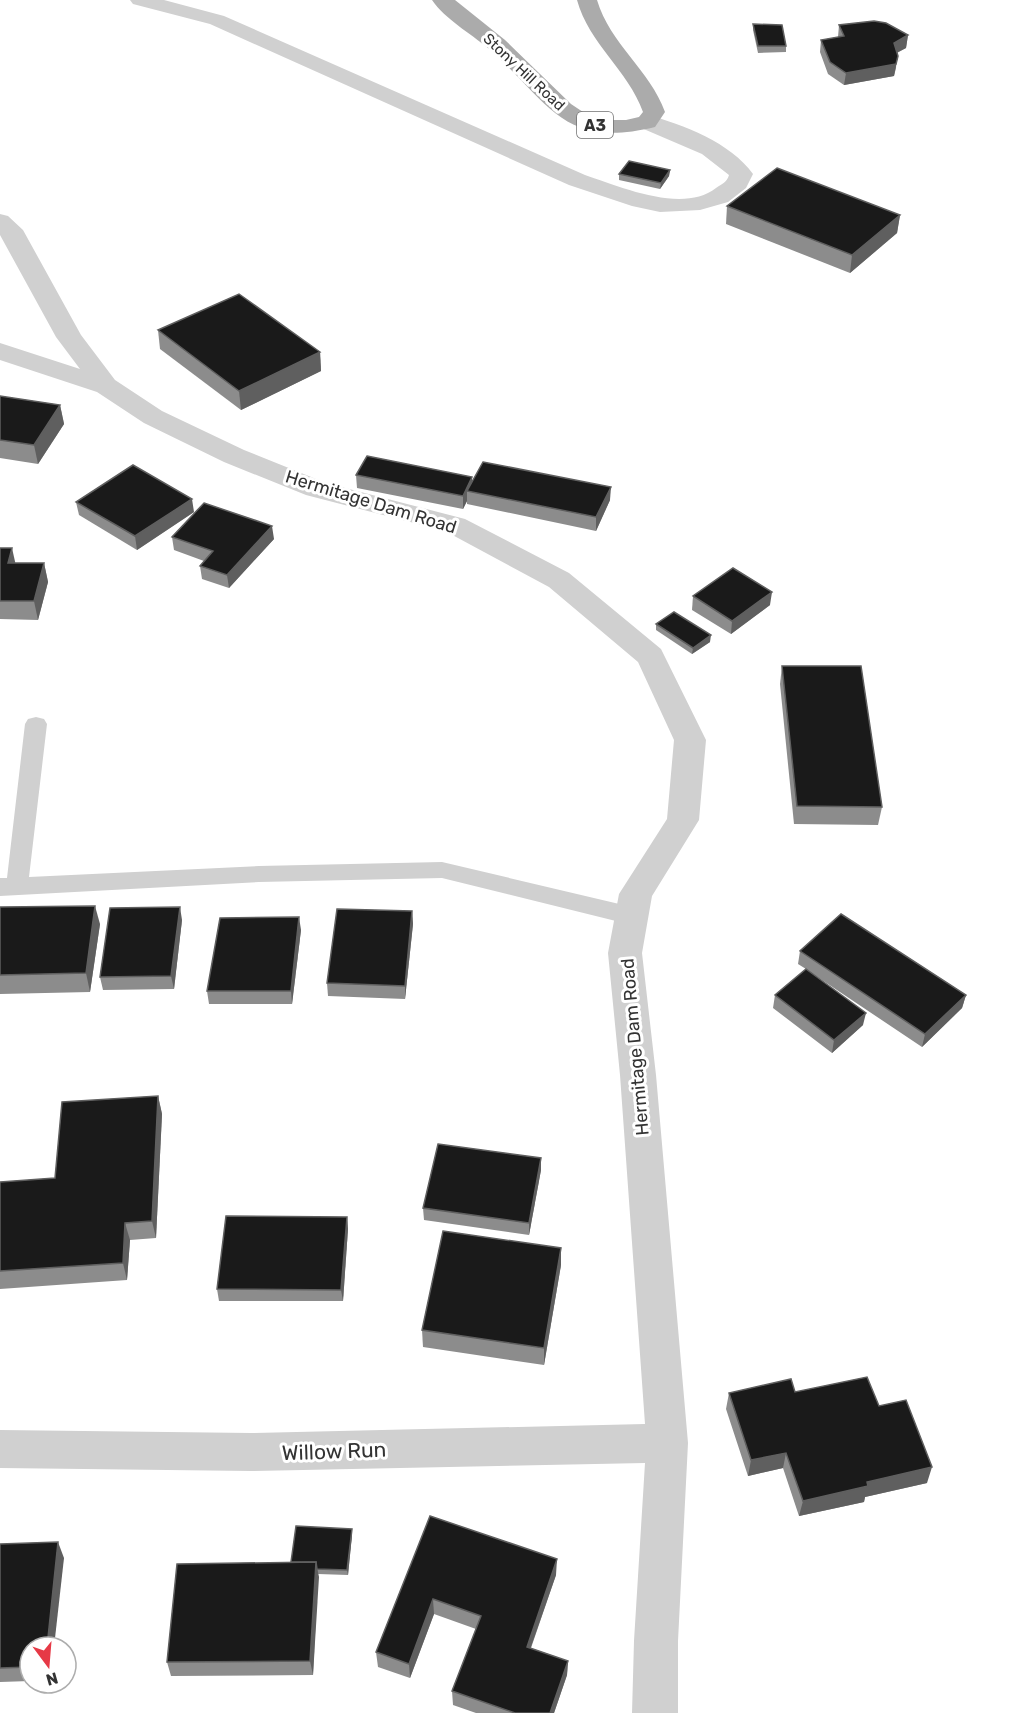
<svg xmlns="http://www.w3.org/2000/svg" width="1014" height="1713" font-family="Rubik,sans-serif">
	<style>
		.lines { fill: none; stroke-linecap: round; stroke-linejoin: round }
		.service { fill: #d0d0d0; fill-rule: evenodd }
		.minor { fill: #d0d0d0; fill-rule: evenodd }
		.primary { fill: #ababab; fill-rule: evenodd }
		.wall { fill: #8c8c8c }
		.shaded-wall { fill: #5f5f5f }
		.building { fill: #1a1a1a; stroke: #5f5f5f; stroke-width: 1.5 }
		.labels { text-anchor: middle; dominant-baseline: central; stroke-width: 6; stroke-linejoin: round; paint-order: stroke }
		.far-street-label { font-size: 15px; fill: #333; stroke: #fff }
		.shield { fill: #fff; stroke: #707070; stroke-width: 1.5 }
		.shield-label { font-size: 16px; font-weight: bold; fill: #333 }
		.street-label { font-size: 18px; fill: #333; stroke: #fff }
		.near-street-label { font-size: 21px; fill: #333; stroke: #fff }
	</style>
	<rect width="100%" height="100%" fill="#fff"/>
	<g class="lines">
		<polygon class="service" points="36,717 44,719 47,724 29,877 259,866 442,862 632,907 640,910 644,916 640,922 632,925 442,878 259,882 0,896 0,878 7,878 25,724 28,719"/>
		<g class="minor">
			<path d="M130,0H164L224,16L585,175C621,187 683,214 716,188C722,184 727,182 729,175L702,154L639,127L636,122L639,117L647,115C683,124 731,143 753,174L746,188L728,202L700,210L660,212L632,206L569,185L210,24L133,4Z"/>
			<polygon points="0,214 8,216 23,230 81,335 115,380 162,411 244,450 326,483 465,519 569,573 661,649 706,740 699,820 652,896 642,953 656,1075 688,1443 678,1641 678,1713 632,1713 634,1641 645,1463 251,1471 0,1468 0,1430 251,1433 645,1424 620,1075 608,953 619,894 667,819 674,740 638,662 549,587 445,531 306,495 224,462 144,423 97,392 0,360 0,343 80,369 56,337 0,235"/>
		</g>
		<path class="primary" d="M432,0H455L505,40L571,104L589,116L603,120H626L639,117L643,112C628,70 589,44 577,0H597C610,44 650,70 665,112L655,127C561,150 549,101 488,48C470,33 445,19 432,0Z"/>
	</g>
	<g class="wall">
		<polygon points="753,24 786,46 786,52 758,53 753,30"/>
		<polygon points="839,25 908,35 906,48 897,53 896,68 894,76 844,85 828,74 820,52 821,40 838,37"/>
		<polygon points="670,170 669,176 660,189 619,180 619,174"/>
		<polygon points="727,206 900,215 897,233 850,273 726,224"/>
		<polygon points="158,330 320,352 321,371 241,410 160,349"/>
		<polygon points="0,396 60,405 64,424 38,464 0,458"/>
		<polygon points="356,475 472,477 472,481 610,500 596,531 467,504 467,501 463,509 357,488"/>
		<polygon points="76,502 194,512 137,550 79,515"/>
		<polygon points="172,537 274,539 229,588 202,579 200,566 204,561 174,550"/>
		<polygon points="0,548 15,563 44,563 48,582 38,620 0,619"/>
		<polygon points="693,596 770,605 731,634 692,610"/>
		<polygon points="656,624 710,642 692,654 656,630"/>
		<polygon points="782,666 882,807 878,825 794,824 780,684"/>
		<polygon points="0,907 100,924 90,992 0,994"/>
		<polygon points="412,911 413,924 405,999 328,996 327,983"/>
		<polygon points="182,920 174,989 103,990 100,977"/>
		<polygon points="301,930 292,1004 209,1004 207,991"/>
		<polygon points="800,951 966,995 962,1008 922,1047 813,974 863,1025 832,1053 773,1008 775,995 806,969 798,964"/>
		<polygon points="158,1096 162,1114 156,1238 130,1240 127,1280 0,1289 0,1182 55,1178"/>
		<polygon points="541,1158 541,1170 529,1235 424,1220 423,1208"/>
		<polygon points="347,1217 348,1229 343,1301 219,1301 217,1289"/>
		<polygon points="561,1265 544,1365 423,1347 422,1330"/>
		<polygon points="795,1392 879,1406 927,1483 865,1497 864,1502 799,1516 783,1468 748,1476 726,1409 729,1393"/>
		<polygon points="430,1516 556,1575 531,1648 568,1661 567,1675 554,1713 476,1713 453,1705 452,1691 476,1629 434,1614 410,1678 378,1667 376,1652"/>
		<polygon points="352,1529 352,1535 348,1575 318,1574 313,1675 171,1676 167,1662 291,1562"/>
		<polygon points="0,1544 64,1558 30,1647 30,1681 0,1682"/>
	</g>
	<g class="shaded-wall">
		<polygon points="908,35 906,48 892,55 894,43"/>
		<polygon points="898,56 894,76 844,85 846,73"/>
		<polygon points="670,170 669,176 660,189 661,183"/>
		<polygon points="900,215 897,233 850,273 852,255"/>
		<polygon points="320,352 321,371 241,410 239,391"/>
		<polygon points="60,405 64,424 38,464 34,445"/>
		<polygon points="472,477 473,490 467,491 467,501 463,509 463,496"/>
		<polygon points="611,487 610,500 596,531 596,517"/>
		<polygon points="192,499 194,512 137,550 135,536"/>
		<polygon points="272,526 274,539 229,588 227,575"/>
		<polygon points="12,548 16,566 8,563"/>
		<polygon points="44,563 48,582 38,620 34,601"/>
		<polygon points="772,592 770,605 731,634 732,621"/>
		<polygon points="711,635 710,642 692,654 693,648"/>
		<polygon points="95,906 100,924 90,992 86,973"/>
		<polygon points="180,907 182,920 174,989 171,976"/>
		<polygon points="412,911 413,924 405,999 405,986"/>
		<polygon points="299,917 301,930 292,1004 291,991"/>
		<polygon points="966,995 962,1008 922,1047 925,1034"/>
		<polygon points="866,1013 863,1025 832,1053 834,1040"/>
		<polygon points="158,1096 162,1114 156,1238 152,1221"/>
		<polygon points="541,1158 541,1170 529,1235 529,1223"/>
		<polygon points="347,1217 348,1229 343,1301 341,1290"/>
		<polygon points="125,1223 130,1240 127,1280 123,1263"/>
		<polygon points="561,1248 561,1265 544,1365 544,1348"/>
		<polygon points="786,1453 783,1468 748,1476 751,1460"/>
		<polygon points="932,1467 927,1483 865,1497 864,1502 799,1516 803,1501 867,1482"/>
		<polygon points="352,1529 352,1535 348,1575 347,1570"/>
		<polygon points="58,1542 64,1558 54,1647 47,1647"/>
		<polygon points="557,1559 556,1575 526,1661 527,1647"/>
		<polygon points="316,1562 319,1577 313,1675 310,1661"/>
		<polygon points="433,1599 434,1614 410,1678 409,1664"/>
		<polygon points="568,1661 567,1675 554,1713 550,1713"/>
	</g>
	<g class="building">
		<polygon points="874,21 886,23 908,35 894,43 898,56 896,64 846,73 830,62 821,40 844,36 839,25"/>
		<polygon points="753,24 782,25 786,46 758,46"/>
		<polygon points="629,161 670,170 661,183 619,174"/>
		<polygon points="777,168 900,215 852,255 727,206"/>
		<polygon points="239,294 320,352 239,391 158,330"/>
		<polygon points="0,396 60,405 34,445 0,440"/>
		<polygon points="367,456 472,477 463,496 356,475"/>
		<polygon points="483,462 611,487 596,517 467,491"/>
		<polygon points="133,465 192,499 135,536 76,502"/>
		<polygon points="204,503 272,526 227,575 200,566 213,551 172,537"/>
		<polygon points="0,548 12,548 8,563 44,563 34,601 0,601"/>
		<polygon points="733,568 772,592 732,621 693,596"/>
		<polygon points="674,612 711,635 693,648 656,624"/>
		<polygon points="782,666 861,666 882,807 797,806"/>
		<polygon points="95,906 86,973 0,975 0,907"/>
		<polygon points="180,907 171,976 100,977 110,908"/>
		<polygon points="337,909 412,911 405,986 327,983"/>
		<polygon points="841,914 966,995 925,1034 800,951"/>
		<polygon points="299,917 291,991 207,991 220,918"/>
		<polygon points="806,969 866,1013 834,1040 775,995"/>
		<polygon points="158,1096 152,1221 125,1223 123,1263 0,1271 0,1182 55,1178 62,1102"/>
		<polygon points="438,1144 541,1158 529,1223 423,1208"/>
		<polygon points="226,1216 347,1217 341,1290 217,1289"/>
		<polygon points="443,1231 561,1248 544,1348 422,1330"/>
		<polygon points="867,1377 879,1406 906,1400 932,1467 867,1482 868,1486 803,1501 786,1453 751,1460 729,1393 791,1379 795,1392"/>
		<polygon points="430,1516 557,1559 527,1647 568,1661 550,1713 515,1713 452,1691 481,1616 433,1599 409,1664 376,1652"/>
		<polygon points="296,1526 352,1529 347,1570 317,1569 316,1562 291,1562"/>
		<polygon points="58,1542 47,1647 30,1647 30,1667 0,1668 0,1544"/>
		<polygon points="316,1562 310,1661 167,1662 177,1564"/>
	</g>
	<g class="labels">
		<g class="far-street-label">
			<text transform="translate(524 72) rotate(43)">Stony Hill Road</text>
		</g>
		<rect class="shield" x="577" y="112" width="36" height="26" rx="4.5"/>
		<g class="shield-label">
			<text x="595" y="125">A3</text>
		</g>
		<g class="street-label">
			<text transform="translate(371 502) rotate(17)">Hermitage Dam Road</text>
			<text transform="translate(635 1047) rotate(-95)">Hermitage Dam Road</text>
		</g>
		<g class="near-street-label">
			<text transform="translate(334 1451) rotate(-2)">Willow Run</text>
		</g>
	</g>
	<g transform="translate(48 1665) rotate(164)"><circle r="28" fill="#ffffff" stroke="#adadad" stroke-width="1.5"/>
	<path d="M0-4.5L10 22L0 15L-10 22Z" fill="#e63946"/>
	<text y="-9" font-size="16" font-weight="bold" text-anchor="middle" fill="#333333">N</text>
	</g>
</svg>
